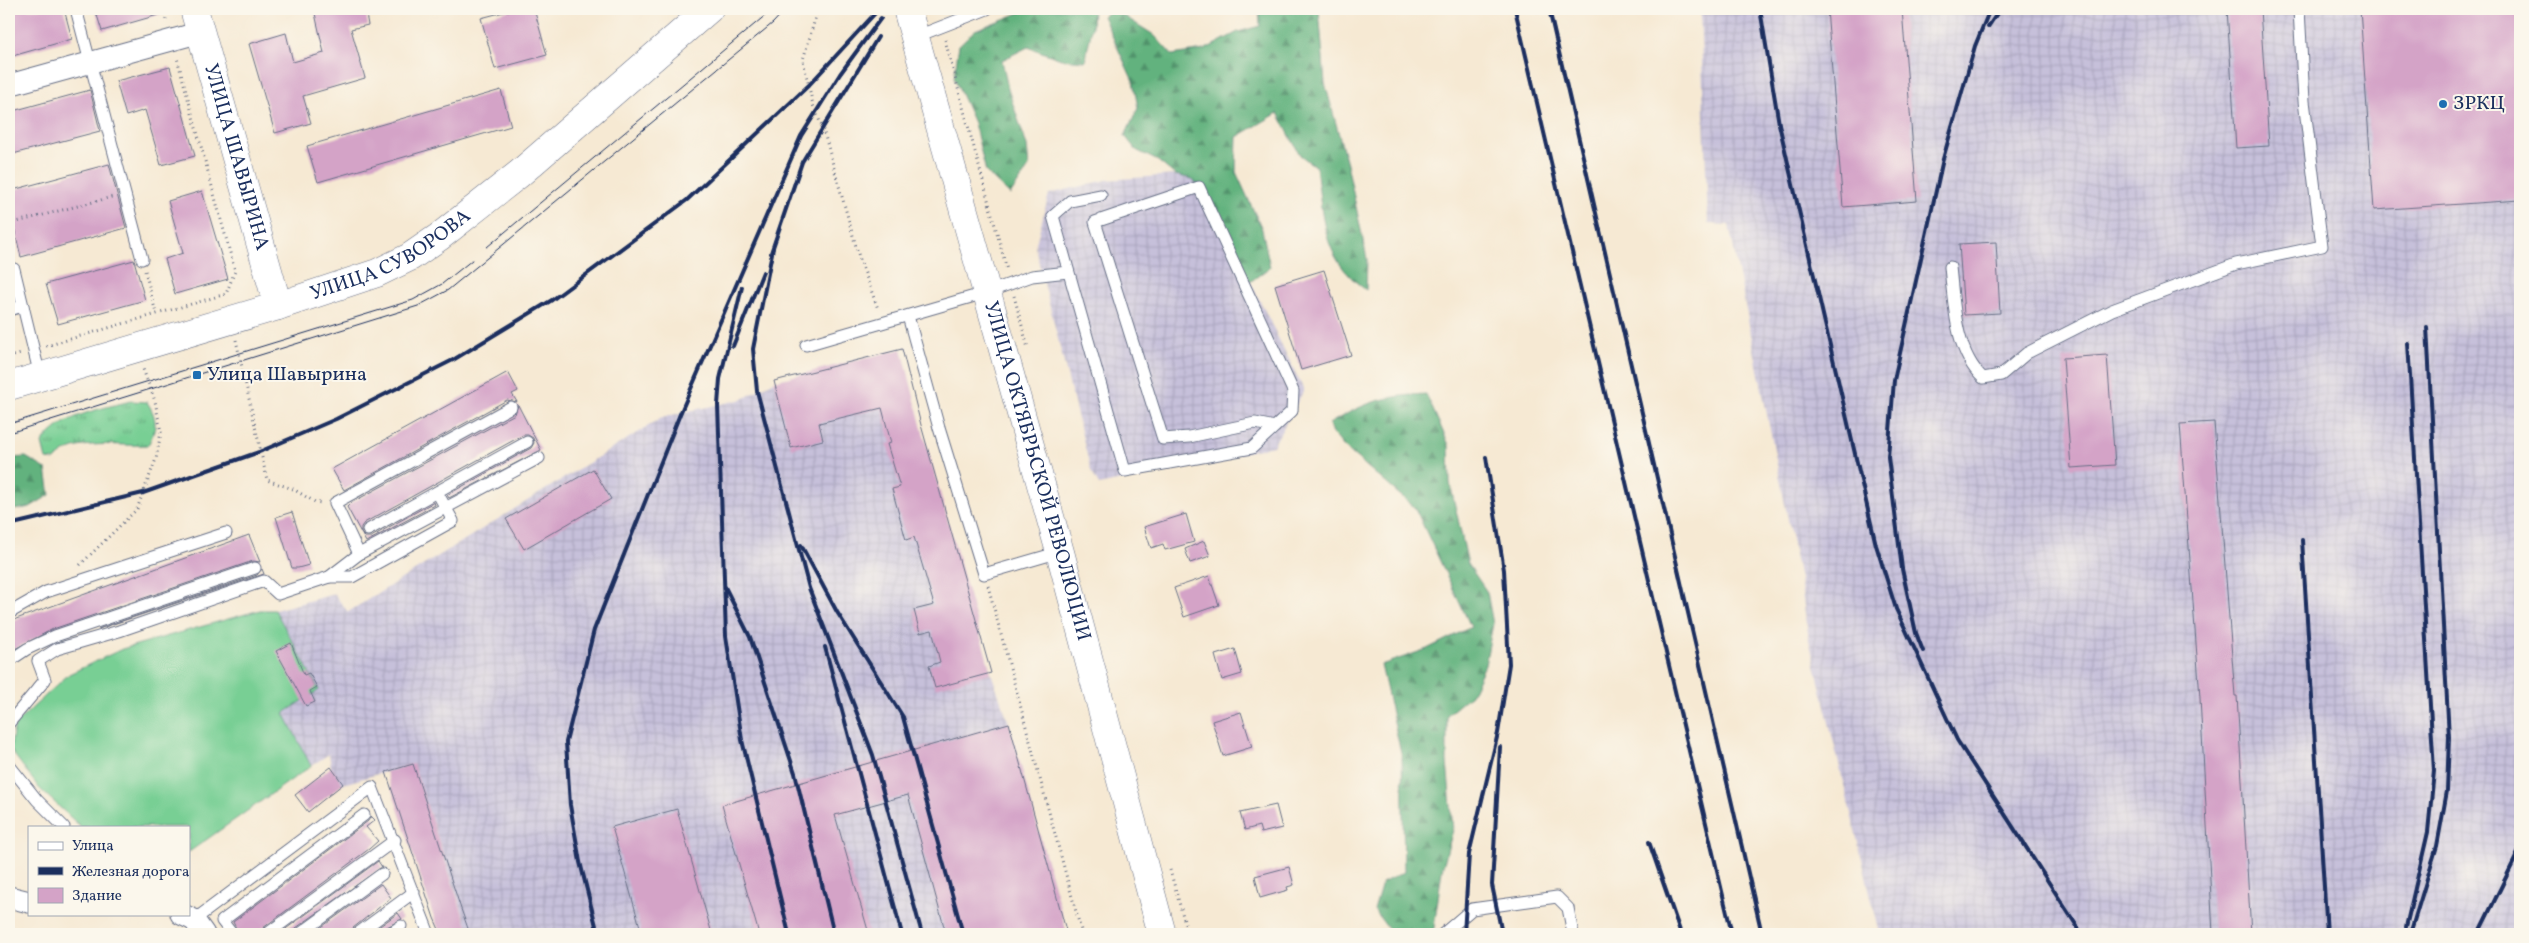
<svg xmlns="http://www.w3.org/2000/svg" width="2529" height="943" font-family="Vollkorn,serif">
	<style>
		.industrial { fill: url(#industrial-grid) }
		.grass { fill: url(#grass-tufts); stroke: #4a7f79 }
		.forest { fill: url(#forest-firs); stroke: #3e706e }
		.pitch { fill: #78cf94; stroke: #4a7f79 }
		.building { fill: #d4a3c7 }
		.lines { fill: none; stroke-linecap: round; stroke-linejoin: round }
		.service-casing { stroke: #687087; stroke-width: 13 }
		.minor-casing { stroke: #687087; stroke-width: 23 }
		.tertiary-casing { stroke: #687087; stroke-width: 29 }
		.primary-casing { stroke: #687087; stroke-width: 29 }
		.path { stroke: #687087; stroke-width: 3; stroke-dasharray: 1 4; stroke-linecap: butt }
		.service { stroke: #fff; stroke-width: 11 }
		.minor { stroke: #fff; stroke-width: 21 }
		.tertiary { stroke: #fff; stroke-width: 28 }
		.primary { stroke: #fff; stroke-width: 28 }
		.tram { stroke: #1b2f5e; stroke-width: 1 }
		.rail { stroke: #1b2f5e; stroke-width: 4 }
		.poi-dot { fill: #1f6fb2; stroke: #fbf7ec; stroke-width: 2 }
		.labels { text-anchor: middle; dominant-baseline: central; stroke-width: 4; stroke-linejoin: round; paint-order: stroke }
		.poi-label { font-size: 20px; fill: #1b2f5e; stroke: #fbf7ec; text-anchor: start }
		.street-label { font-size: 20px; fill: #1b2f5e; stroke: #fbf7ec }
	</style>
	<defs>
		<pattern id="industrial-grid" width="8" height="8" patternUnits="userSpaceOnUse" patternTransform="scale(1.25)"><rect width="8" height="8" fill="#c6c0da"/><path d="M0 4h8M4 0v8" fill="none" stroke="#aaa5be"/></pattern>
		<pattern id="grass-tufts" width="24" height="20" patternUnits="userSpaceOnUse" patternTransform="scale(1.25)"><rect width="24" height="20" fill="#78cf94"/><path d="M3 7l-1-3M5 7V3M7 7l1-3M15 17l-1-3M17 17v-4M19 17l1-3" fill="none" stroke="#62a87c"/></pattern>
		<pattern id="forest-firs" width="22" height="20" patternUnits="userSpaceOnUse" patternTransform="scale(1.25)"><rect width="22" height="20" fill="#62b27e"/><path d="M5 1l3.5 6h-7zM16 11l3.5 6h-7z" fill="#50916a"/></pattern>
	</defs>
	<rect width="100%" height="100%" fill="#fbf7ec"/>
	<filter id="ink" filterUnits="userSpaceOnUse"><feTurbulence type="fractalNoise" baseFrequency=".02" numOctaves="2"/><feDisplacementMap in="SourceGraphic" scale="10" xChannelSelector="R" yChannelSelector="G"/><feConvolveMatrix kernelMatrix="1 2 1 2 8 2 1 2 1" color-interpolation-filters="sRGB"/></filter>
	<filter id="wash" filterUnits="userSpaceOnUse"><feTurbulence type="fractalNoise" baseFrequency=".0096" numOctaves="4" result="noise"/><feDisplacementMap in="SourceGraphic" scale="20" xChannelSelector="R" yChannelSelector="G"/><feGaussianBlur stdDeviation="1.12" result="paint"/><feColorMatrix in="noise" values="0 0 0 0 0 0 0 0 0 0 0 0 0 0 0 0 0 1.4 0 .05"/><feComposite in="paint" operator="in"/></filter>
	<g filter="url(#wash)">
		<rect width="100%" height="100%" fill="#f6e9d3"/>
		<g class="industrial">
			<polygon points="1700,9 2520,9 2520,934 1880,934 1809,640 1800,579 1729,225 1708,224"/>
			<polygon points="1175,175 1193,179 1211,202 1304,390 1273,446 1099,485 1091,471 1035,247 1049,194 1106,180"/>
			<polygon points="902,349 923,434 991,673 1009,723 1067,934 470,934 413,764 343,784 331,767 329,754 311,766 283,713 319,690 275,610 334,594 348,612 663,417 743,399 774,381"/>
		</g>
		<path class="grass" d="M131,401L147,402C158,419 157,428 148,445C121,447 73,437 55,460L46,459L42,443C61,415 100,409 131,401Z"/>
		<g class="forest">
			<polygon points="1029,9 1093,9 1092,28 1085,61 1061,59 1028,47 1002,60 1008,89 1027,146 1029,167 1010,195 986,172 974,123 954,78 959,45 975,30"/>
			<path d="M1113,9L1154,35L1172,55L1204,50L1238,32L1260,26L1259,9H1319L1325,83L1348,168L1367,259L1366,290C1321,258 1323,217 1316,167L1300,155L1278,113L1237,137L1236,172L1262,229L1270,267L1250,282L1211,202L1193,179L1175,175L1158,161L1136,150L1125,136L1138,108L1133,81L1103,16Z"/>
			<path d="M1426,394L1449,445L1450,483L1468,564L1487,592L1493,624L1485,665L1471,695L1447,715V761L1453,830L1442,870L1434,928L1431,934H1392L1374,910L1382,883L1404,872L1402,757L1381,665L1427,649L1471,627L1415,508L1343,446L1334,435L1329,424C1365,402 1384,396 1426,394Z"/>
			<polygon points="26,457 46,469 50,495 30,507 9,511 9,458"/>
		</g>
		<polygon class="pitch" points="260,610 275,610 319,690 284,713 311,766 189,852 189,827 81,827 39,788 10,749 15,724 69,674 122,649"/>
		<g id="blocks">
			<g class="building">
				<polygon points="25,9 64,9 72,39 9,57 9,13"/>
				<polygon points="95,9 164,9 165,13 102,31"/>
				<polygon points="314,9 365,9 368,25 351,29 365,78 303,96 311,123 275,133 249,44 286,33 293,62 324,53"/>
				<polygon points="515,9 534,9 547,55 495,69 481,18"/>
				<polygon points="1827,9 1902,9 1917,201 1843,207"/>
				<polygon points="2227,9 2260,9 2269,146 2236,148"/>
				<polygon points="2360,9 2520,9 2520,200 2374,210"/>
				<polygon points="170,67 195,156 161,165 145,110 126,116 116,81"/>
				<polygon points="90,90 100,131 9,155 9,112"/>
				<polygon points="501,90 511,126 318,182 307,146"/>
				<polygon points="109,164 126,228 21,257 9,206 9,191"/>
				<polygon points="202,191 228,279 175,294 165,259 183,253 168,201"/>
				<polygon points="1996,242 2000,313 1964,315 1959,244"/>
				<polygon points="134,260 145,300 58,324 46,284"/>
				<polygon points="1324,270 1351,355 1301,370 1275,285"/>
				<polygon points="902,349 921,425 991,673 935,688 929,666 940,662 932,630 920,633 914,610 934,605 914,537 906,540 892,489 900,487 887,444 891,443 882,408 819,423 823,440 791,448 774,381"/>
				<polygon points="2107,355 2115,465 2071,468 2063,358"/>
				<polygon points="508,372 518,391 512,394 517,402 507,400 344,490 332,469"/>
				<polygon points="518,405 541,450 449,498 447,495 531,448 534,443 533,438 528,435 523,435 364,523 361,527 361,533 365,537 371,537 434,502 435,505 366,542 347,507 351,503 515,414"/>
				<polygon points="2214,422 2235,696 2237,696 2251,934 2213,934 2200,698 2180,424"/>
				<polygon points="593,469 611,499 524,549 506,519"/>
				<polygon points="292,512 309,565 298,568 292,568 276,517"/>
				<polygon points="1186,514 1194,542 1165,550 1163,544 1151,548 1144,527"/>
				<polygon points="249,535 260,562 253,561 53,629 9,652 9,625 16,619"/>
				<polygon points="1204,541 1210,556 1190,563 1185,549"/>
				<polygon points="262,569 264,574 98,629 257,575"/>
				<polygon points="1209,576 1219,605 1184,617 1174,588"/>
				<polygon points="291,643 304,675 309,673 317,687 310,691 315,702 306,706 276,651"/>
				<polygon points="1235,649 1242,674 1222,680 1215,655"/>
				<polygon points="1241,712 1252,747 1223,756 1212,721"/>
				<polygon points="1009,723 1067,934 946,934 908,795 835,815 869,934 759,934 722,805"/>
				<polygon points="413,764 461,909 470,934 441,934 434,918 386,772"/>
				<polygon points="331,767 343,784 308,812 295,795"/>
				<polygon points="1276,805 1282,828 1261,833 1259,826 1245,830 1240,813"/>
				<polygon points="677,809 712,934 642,934 612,827"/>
				<polygon points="371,816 375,820 366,827 378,841 369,849 263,928 260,934 239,934 233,922 368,821"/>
				<polygon points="378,861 382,867 296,928 293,934 279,934"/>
				<polygon points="1289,867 1294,885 1287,887 1288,890 1260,898 1255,876"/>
				<polygon points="381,884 391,898 353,928 350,934 312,934"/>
				<polygon points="398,913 402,919 385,928 382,934 369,934"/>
			</g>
		</g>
	</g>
	<g filter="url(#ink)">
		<use href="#blocks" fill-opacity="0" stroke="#687087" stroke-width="1"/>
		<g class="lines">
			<defs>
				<g id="service">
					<polyline points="76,9 142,259"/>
					<polyline points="915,37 987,9"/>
					<polyline points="1101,195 1070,201 1053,216 1125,471 1252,448 1292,411 1293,391 1199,187 1095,222 1163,439 1189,437 1255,423 1275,427"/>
					<path d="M1950,267C1954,304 1955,352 1983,378L2001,375L2027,353L2112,310L2236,264L2322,246L2304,101L2299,9"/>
					<polyline points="14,269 40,376"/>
					<polyline points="9,310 23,306"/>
					<polyline points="908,316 939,428 984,574 1060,552"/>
					<polyline points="806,345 985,293 1032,276 1068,272"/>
					<polyline points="368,530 527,442"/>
					<polyline points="359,554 335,503 511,407"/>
					<polyline points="329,577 352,577 453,521 437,492"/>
					<polyline points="9,613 46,592 226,533"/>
					<polyline points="9,661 27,649 55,636 255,568"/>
					<polyline points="9,723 45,680 38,661 57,649 119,631 264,581 278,594 329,577 359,554 539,458"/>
					<polyline points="9,765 37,800 64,827"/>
					<polyline points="192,916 194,920 372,787 429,934"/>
					<polyline points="232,934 222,921 364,815"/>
					<polyline points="267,934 395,840"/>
					<polyline points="300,934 382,874"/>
					<polyline points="357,934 414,892"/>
					<polyline points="389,934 401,926"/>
					<polyline points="1443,934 1472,909 1557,897 1568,908 1573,934"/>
				</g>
				<g id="minor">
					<polyline points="9,85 201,32"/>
					<polyline points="9,897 29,902"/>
					<polyline points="181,914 194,920 204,934"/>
				</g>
				<g id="tertiary">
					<path id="s1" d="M194,9L278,306"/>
					<path id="s2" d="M9,386L278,306L377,273L410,257L439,237L519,174L709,9"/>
				</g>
				<g id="primary">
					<path id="s3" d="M907,9L1060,552L1162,934"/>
				</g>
			</defs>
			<use href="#service" class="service-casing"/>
			<use href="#minor" class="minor-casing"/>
			<use href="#tertiary" class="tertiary-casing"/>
			<use href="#primary" class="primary-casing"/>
			<g class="path">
				<polyline points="163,9 167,23"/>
				<polyline points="818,9 803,60 813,105 823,129 859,257 878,309"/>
				<polyline points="945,40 1007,270"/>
				<polyline points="9,224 112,197"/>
				<polyline points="9,248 11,256"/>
				<polyline points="145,271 156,313"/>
				<polyline points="1014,296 1028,348"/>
				<polyline points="236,340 267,480 293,489 315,502 322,503"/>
				<polyline points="46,346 226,294 235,271 177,58"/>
				<polyline points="9,357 21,354"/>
				<polyline points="80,565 137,509 156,459 161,432 155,401 143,369"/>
				<polyline points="988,586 1082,934"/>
				<polyline points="1170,870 1188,934"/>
			</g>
			<use href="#service" class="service"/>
			<use href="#minor" class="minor"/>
			<use href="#tertiary" class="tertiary"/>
			<use href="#primary" class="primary"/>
			<g class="tram">
				<polyline points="487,247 773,9"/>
				<polyline points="9,424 413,300 442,284 472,260"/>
				<polyline points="9,433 418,306 448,290 773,23 786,9"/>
			</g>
			<g class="rail">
				<polyline points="1515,9 1732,934"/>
				<polyline points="1549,9 1762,934"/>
				<polyline points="1760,9 1779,124 1876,545 1896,609 1957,740 2082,934"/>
				<polyline points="1988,27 2000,9"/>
				<polyline points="773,248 753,349 757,391 809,588 873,755 922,934"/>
				<polyline points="771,253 802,162 878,37"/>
				<polyline points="742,287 720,379 718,405 726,636 742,740 789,934"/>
				<polyline points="733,346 763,272"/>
				<polyline points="9,525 143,493 259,452 336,419 453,360 552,300 687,200 809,85 879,9"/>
				<polyline points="2302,540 2327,934"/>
				<polyline points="801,545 837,612 903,717 963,934"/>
				<polyline points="725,587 750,637 795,773 834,934"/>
				<polyline points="825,647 902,934"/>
				<polyline points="1923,651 1916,633 1902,569 1888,457 1894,380 1943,159 1975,46 1990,9"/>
				<polyline points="1500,747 1492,885 1502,934"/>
				<polyline points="1649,842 1681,934"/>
				<polyline points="2406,927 2428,832 2434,771 2408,343"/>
				<polyline points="598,934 580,862 570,805 566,742 594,630 680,414 801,136 840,74 881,18"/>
				<polyline points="1464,934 1469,854 1498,733 1509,664 1504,570 1486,457"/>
				<polyline points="2410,934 2437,846 2447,791 2449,737 2427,327"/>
				<polyline points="2478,934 2520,849"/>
			</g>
		</g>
	</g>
	<g class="poi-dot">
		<circle cx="2443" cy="104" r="5"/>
		<rect x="192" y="370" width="10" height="10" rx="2.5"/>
	</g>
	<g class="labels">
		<g class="poi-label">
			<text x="2453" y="104">ЗРКЦ</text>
			<text x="207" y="375">Улица Шавырина</text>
		</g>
		<g class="street-label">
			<text stroke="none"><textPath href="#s1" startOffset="154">УЛИЦА ШАВЫРИНА</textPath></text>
			<text stroke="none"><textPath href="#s2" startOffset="405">УЛИЦА СУВОРОВА</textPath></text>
			<text stroke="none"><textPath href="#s3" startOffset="480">УЛИЦА ОКТЯБРЬСКОЙ РЕВОЛЮЦИИ</textPath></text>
		</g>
	</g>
	<rect width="2529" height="943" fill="none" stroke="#fbf7ec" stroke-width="30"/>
	<rect x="28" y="826" width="162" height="90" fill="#fbf7ec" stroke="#a1a7b3"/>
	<rect x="38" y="842" width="25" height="8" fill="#ffffff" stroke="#a1a7b3"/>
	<text x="72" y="850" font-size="15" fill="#1b2f5e">Улица</text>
	<rect x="38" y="867" width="25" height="8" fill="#1b2f5e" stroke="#a1a7b3"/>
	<text x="72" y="876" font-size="15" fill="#1b2f5e">Железная дорога</text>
	<rect x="38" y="888" width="25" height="15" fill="#d4a3c7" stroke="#a1a7b3"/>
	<text x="72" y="900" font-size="15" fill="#1b2f5e">Здание</text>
</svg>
